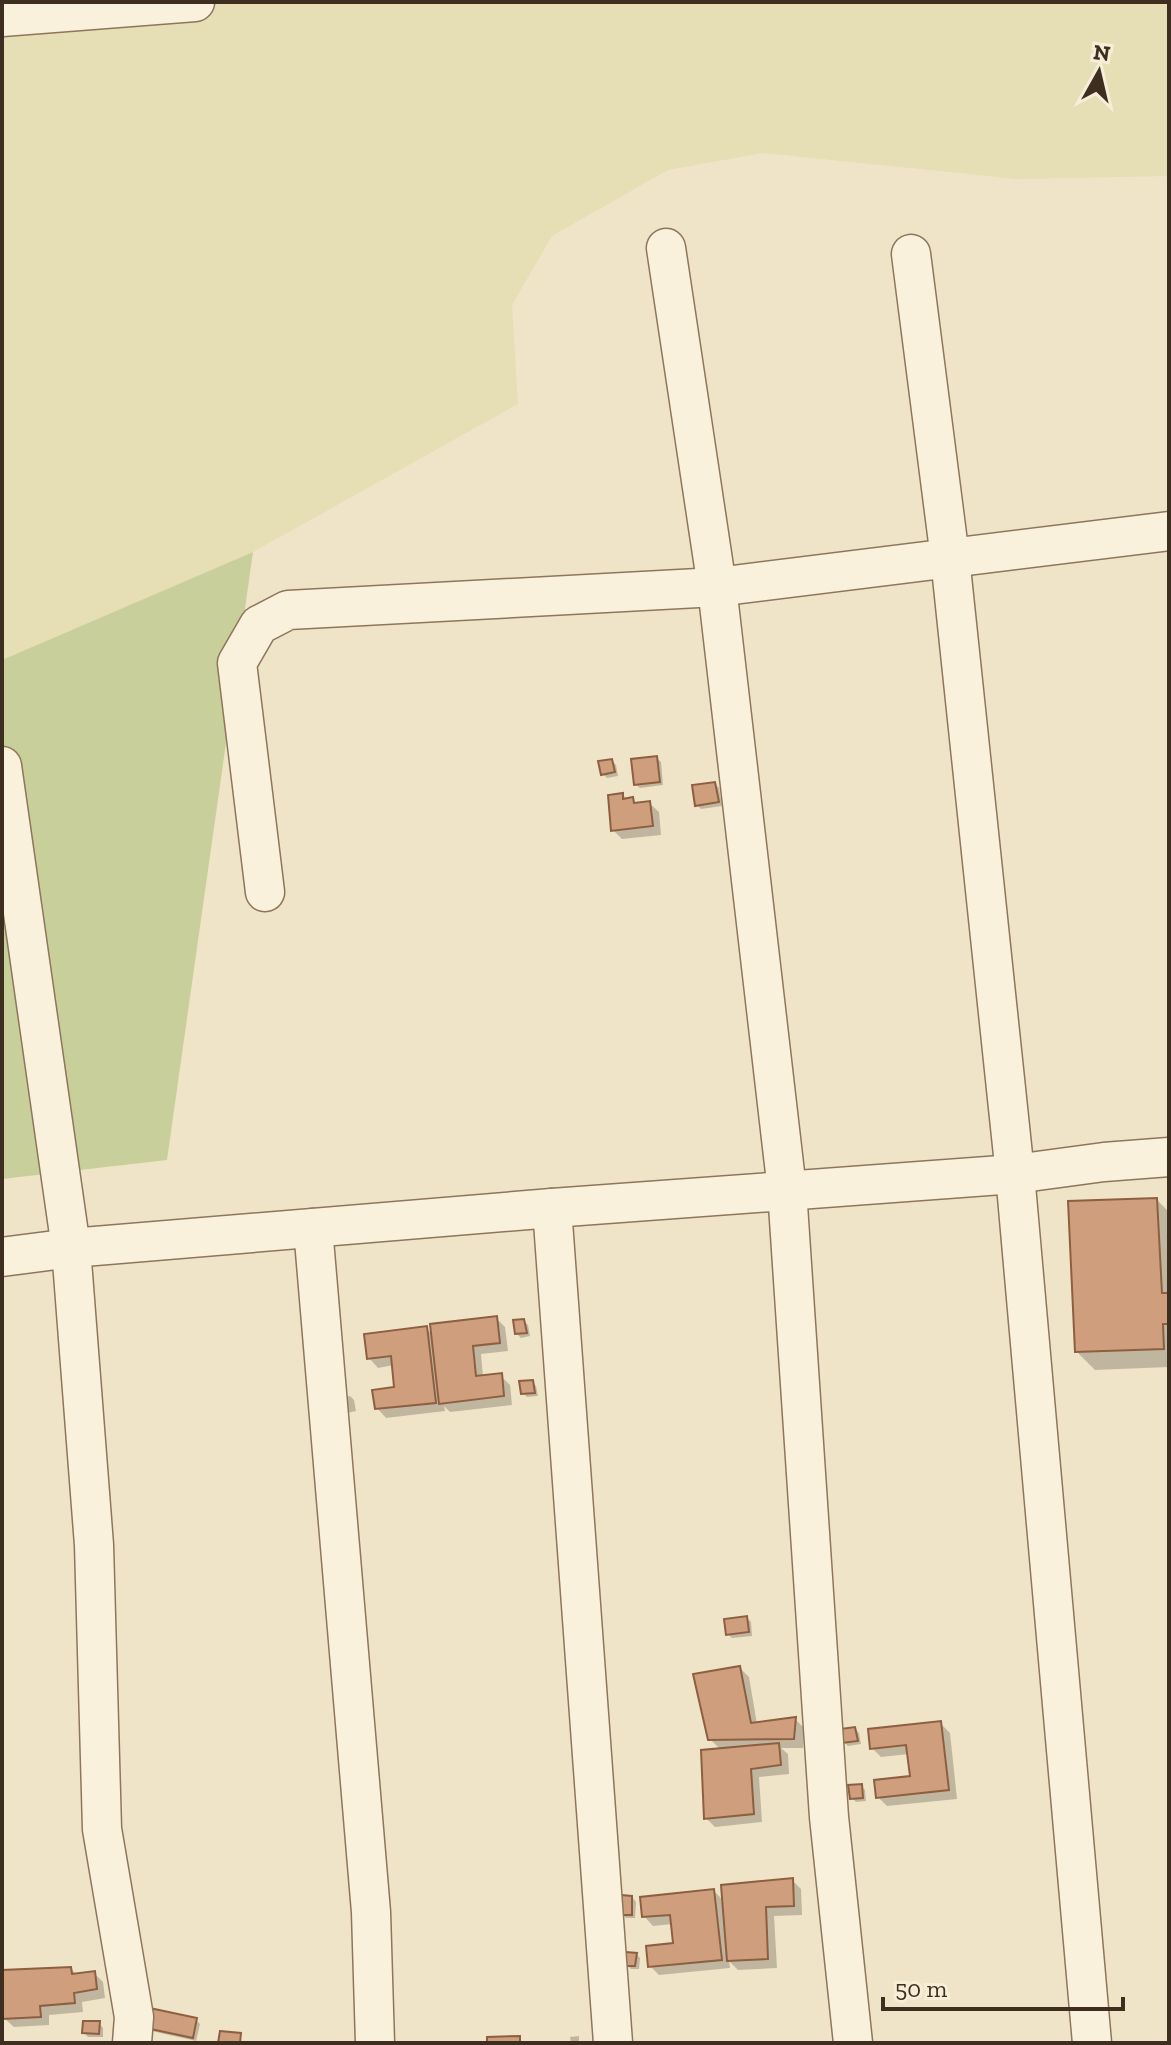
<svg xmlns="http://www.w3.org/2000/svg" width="1171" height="2045" font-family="'Zilla Slab',serif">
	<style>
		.farmland { fill: #e6deb5 }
		.green { fill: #c9cf9b }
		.shadow { fill: #0003 }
		.building { fill: #cf9f7d; stroke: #8d5f41; stroke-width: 2 }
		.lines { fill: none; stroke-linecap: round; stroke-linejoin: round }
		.minor-casing { stroke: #8d765c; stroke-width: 41 }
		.minor { stroke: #faf1dc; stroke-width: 38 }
	</style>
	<rect width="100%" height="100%" fill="#f0e4c8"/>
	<polygon class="farmland" points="2,2 1169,2 1169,176 1017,179 763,153 668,170 552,236 512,305 518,404 253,552 2,660"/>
	<polygon class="green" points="253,552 167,1160 2,1179 2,660"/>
	<g class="shadow">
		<polygon points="657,758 661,762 663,785 640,788 635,784"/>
		<polygon points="612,761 616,765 618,776 607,778 603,774"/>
		<polygon points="715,784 719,788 722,806 701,809 697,805"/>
		<polygon points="622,795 637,804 649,803 659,812 661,835 622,839 613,830"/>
		<polygon points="1157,1200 1169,1212 1169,1367 1095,1370 1077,1352"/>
		<polygon points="496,1318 505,1327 508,1351 481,1354 483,1377 501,1376 510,1385 512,1405 450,1412 444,1406 445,1411 386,1418 377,1408 397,1389 394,1365 378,1368 369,1358 426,1328 433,1335"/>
		<polygon points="524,1321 528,1325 530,1336 521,1338 517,1334"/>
		<polygon points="532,1382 536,1386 538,1396 527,1397 523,1393"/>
		<polygon points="350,1396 354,1400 356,1411 343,1414 337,1398"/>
		<polygon points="747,1618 751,1622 752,1636 732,1638 728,1634"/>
		<polygon points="740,1668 749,1677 757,1724 795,1719 804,1728 803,1748 781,1748 788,1754 789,1774 759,1777 762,1822 715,1827 706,1818 721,1750 710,1739"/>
		<polygon points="940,1723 950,1733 957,1799 887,1806 878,1797 912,1778 909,1754 881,1757 872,1748"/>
		<polygon points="855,1729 859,1733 861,1744 848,1746 844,1742"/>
		<polygon points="861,1786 865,1790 866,1801 856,1802 852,1798"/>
		<polygon points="792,1880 801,1889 802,1915 774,1916 777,1968 738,1970 729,1961 730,1968 659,1975 650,1966 676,1945 673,1924 653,1926 644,1916 714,1891 725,1902"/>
		<polygon points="632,1897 636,1902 635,1918 626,1918 622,1914"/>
		<polygon points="636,1954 640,1958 639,1969 631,1969 627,1965"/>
		<polygon points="71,1969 77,1975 94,1973 103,1982 105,1998 82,2002 83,2012 49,2015 49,2025 14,2027 4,2018"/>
		<polygon points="196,2020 200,2024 196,2041 147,2030"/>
		<polygon points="99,2023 103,2028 103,2037 88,2037 84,2033"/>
		<polygon points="579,2036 579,2043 571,2043 570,2037"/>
	</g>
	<g class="building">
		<polygon points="657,756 660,782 634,785 631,759"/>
		<polygon points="612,759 615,772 601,775 598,761"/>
		<polygon points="715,782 719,802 695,806 692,785"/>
		<polygon points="623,793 623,799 633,797 634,803 650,801 653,826 611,831 608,795"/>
		<polygon points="1157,1198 1162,1293 1169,1293 1169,1324 1163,1324 1164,1349 1075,1352 1068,1201"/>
		<polygon points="497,1316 500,1343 473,1346 476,1376 502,1373 504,1396 439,1404 430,1324"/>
		<polygon points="524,1319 527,1333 515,1334 513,1320"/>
		<polygon points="427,1326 436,1403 375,1409 372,1390 394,1387 391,1356 367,1359 364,1334"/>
		<polygon points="533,1380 535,1393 521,1394 519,1381"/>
		<polygon points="747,1616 749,1632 726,1635 724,1619"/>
		<polygon points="740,1666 751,1723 796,1717 794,1739 708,1740 693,1674"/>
		<polygon points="941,1721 949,1790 876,1798 874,1780 910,1776 906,1745 870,1749 868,1729"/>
		<polygon points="855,1727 858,1741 842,1743 840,1729"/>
		<polygon points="779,1743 781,1765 751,1769 754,1814 704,1819 701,1750"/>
		<polygon points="862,1784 863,1798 850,1799 848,1785"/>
		<polygon points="793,1878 794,1906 766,1907 768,1959 727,1961 721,1885"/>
		<polygon points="714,1889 722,1960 648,1967 646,1946 673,1943 670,1915 642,1917 640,1897"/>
		<polygon points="621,1895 632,1896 632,1915 620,1915"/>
		<polygon points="626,1952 637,1953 635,1966 625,1966"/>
		<polygon points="71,1967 72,1974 95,1971 97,1989 74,1993 75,2003 40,2006 41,2017 2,2019 2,1970"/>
		<polygon points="145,2007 197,2018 193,2038 141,2027"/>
		<polygon points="83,2021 100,2021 99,2034 82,2033"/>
		<polygon points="220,2031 241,2033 240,2043 218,2043"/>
		<polygon points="520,2036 520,2043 487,2043 487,2037"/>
	</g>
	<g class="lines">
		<defs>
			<g id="minor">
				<polyline points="2,17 195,2"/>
				<polyline points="666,248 717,587 787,1190 829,1817 853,2043"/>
				<polyline points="911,254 950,558 1015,1174 1092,2043"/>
				<polyline points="2,766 71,1248 94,1545 102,1829 134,2017 132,2043"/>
				<polyline points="265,892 237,663 259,625 288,610 717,587 1169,531"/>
				<polyline points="552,1208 613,2043"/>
				<polyline points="313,1228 371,1912 375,2043"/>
				<polyline points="2,1257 71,1248 552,1208 1015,1174 1104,1162 1169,1157"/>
			</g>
		</defs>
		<use href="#minor" class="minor-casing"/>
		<use href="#minor" class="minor"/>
	</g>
	<rect width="1171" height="2045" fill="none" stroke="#3d2e20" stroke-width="8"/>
	<g transform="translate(1099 72) rotate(8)" stroke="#f7eed8" stroke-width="6" paint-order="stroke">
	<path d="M0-6L14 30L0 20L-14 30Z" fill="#3d2e20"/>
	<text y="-12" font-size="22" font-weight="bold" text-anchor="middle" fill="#3d2e20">N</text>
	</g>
	<path d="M883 1997v12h240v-12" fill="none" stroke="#3d2e20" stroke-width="4"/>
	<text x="895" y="1997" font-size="24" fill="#3d2e20" stroke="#f7eed8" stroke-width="6" paint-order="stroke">50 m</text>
</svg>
